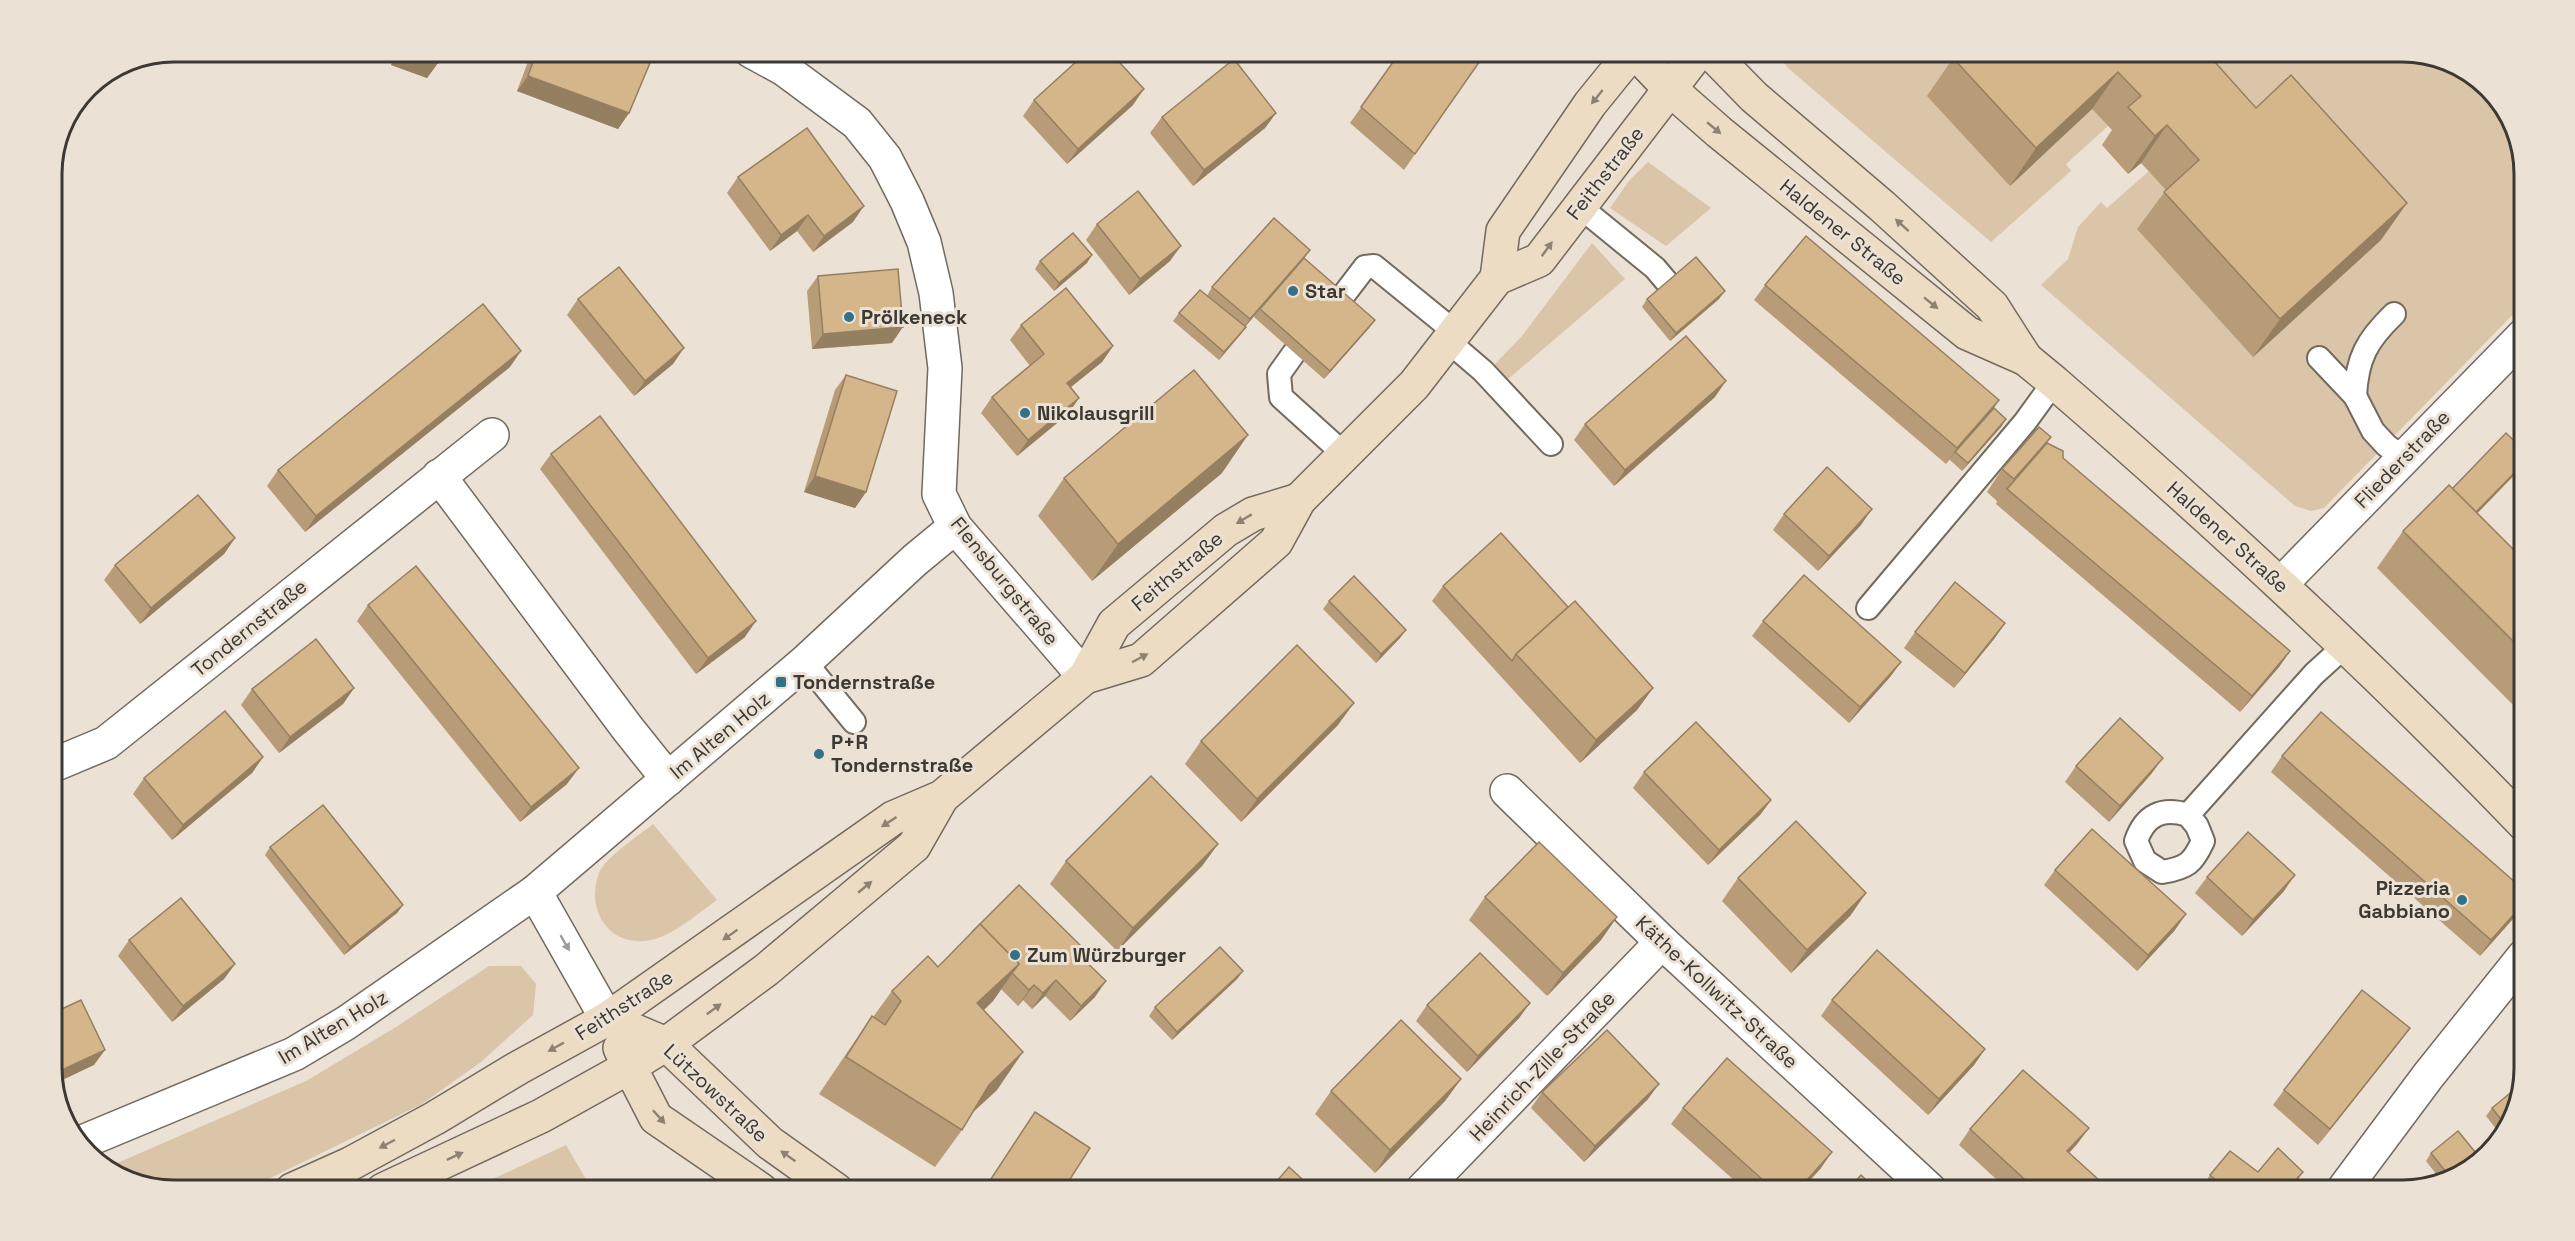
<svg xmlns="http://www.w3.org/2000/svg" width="2575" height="1241" font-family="'Space Grotesk',sans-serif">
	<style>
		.green { fill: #dac5a9 }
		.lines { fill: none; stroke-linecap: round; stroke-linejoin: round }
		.lane-casing { stroke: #736a5f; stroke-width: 26 }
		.street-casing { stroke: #736a5f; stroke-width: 36 }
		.secondary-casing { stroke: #736a5f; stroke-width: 36 }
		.lane { stroke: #fff; stroke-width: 22 }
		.street { stroke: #fff; stroke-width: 33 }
		.secondary { stroke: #eddcc4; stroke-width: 33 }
		.wall { fill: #b79c77 }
		.shaded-wall { fill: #957f61 }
		.building { fill: #d5b58a; stroke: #957f61; stroke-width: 1.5 }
		.oneway { fill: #8c8274 }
		.oneway2 { fill: #9e9c99 }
		.poi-dot { fill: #347187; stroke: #ebe1d4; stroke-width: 2 }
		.labels { text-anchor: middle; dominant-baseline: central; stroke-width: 6; stroke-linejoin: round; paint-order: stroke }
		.street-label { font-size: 20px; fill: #3c3833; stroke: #ebe1d4 }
		.poi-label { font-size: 20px; font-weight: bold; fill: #3c3833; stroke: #ebe1d4; text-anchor: start }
		.rim { fill: none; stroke: #3c3833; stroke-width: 3 }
	</style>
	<rect width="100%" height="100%" fill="#ebe1d4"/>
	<g class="green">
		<polygon points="1774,51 1976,51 2010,186 2092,109 2108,126 2066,164 2071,171 1991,242 1788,68"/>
		<polygon points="2156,51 2402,51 2455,63 2503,105 2524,166 2524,303 2324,508 2311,511 2295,506 2041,285 2068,259 2078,227 2101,202 2107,208 2149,171 2229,145"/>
		<polygon points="1648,162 1711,208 1666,246 1610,208 1629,181"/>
		<polygon points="1592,243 1625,279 1507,380 1494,365 1522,336"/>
		<path d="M653,824L717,900C700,912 674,934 655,939C613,951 584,913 599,873C605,858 639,835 653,824Z"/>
		<polygon points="489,966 521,966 536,984 533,1015 481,1062 422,1104 246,1190 173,1190 120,1178 108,1167 306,1081 396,1027"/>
		<polygon points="566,1145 591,1188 589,1190 469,1190"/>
	</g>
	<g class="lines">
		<defs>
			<g id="lane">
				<polyline points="1579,206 1655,268 1666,281"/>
				<polyline points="1339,301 1365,267 1374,266 1455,332"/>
				<polyline points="1448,341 1483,371 1551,444"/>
				<polyline points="1294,353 1279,374 1281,397 1344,454"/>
				<polyline points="2319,358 2355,396 2373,431 2386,445 2403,458"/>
				<path d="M2355,396C2357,358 2367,340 2394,314"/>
				<polyline points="1868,608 2025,422 2054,382"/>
				<polyline points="805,662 854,722"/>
				<path d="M2188,815L2197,826L2203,841C2193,863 2187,868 2162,872L2145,861L2136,841C2145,815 2162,807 2188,815L2314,674L2346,645"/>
			</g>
			<g id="street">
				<polyline points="751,51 784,69 857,123 885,158 907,201 924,242 936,293 945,368 939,494 955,527 1085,677"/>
				<polyline points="439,476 628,729 668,779"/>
				<polyline points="2281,584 2524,335"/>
				<polyline points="51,766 106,743 492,435"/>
				<polyline points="1507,791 1662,942 1930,1190"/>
				<polyline points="535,892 607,1019"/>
				<polyline points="80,1143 294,1054 346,1023 535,892 805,662 915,560 955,527"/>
				<polyline points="1422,1190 1662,942"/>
				<polyline points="2343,1190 2428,1076 2524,956"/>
			</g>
			<g id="secondary">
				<path d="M1634,51L1670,89L1719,132L1967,333L2026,359L2054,382C2217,523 2375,669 2524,824"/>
				<polyline points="1709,51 1754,97 1882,206 1992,306 2026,359"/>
				<polyline points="1497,278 1503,231 1590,104 1633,51"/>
				<polyline points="1085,677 1141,660 1276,542 1299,500 1414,385 1497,278 1539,260 1699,51"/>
				<polyline points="607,1019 666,1044 770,1143 836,1190"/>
				<polyline points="620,1048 656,1118 761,1190"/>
				<polyline points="292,1190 350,1164 435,1118 518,1068 607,1019 893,818 942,797 1085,677 1114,624 1226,530 1253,514 1299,500"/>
				<polyline points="383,1190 541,1116 629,1067 666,1044 766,970 914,846 942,797"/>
			</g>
		</defs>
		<use href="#lane" class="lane-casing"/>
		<use href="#street" class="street-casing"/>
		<use href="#secondary" class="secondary-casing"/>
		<use href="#lane" class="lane"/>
		<use href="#street" class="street"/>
		<use href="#secondary" class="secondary"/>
	</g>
	<g class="wall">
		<polygon points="396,51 443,51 438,63 427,78 391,65"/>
		<polygon points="532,51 655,51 629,113 618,129 517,91"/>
		<polygon points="1401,51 1487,51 1404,170 1350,123"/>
		<polygon points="2205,51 2256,108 2381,240 2253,357 2137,229 2166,190 2141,163 2128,174 2102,145 2112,130 2092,109 2010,186 1927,96 1953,58"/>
		<polygon points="1034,100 1133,105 1067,164 1023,116"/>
		<polygon points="1276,113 1265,128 1193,186 1150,133 1162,117"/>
		<polygon points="738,177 853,222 813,252 797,231 770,251 727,193"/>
		<polygon points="1097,224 1170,261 1129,295 1086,240"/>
		<polygon points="1304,258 1369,328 1324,379 1254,317 1255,315 1245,327 1246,327 1240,335 1219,360 1173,321 1179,313 1207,296 1212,287"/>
		<polygon points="1040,261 1087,263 1054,291 1035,269"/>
		<polygon points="818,276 892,343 812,349 807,291"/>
		<polygon points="1765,285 1999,400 1994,408 2006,419 2001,427 1962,471 1950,460 1950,459 1946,464 1754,300"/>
		<polygon points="578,299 673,364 634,396 567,315"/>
		<polygon points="1647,299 1719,299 1670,341 1642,307"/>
		<polygon points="1021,325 1113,346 1102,362 1071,387 1079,398 1068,414 1017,456 981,413 992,397 1030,366 1010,340"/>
		<polygon points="510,367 305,532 267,486 278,470"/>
		<polygon points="846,375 866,492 855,508 804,492 835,390"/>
		<polygon points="1715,397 1614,486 1574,440 1585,424"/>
		<polygon points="2524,413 2524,434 2514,426"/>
		<polygon points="2044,446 2063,458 2290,651 2279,667 2240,712 1996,504 1997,501 1987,492 2002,469"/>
		<polygon points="551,454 745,637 696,674 540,469"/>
		<polygon points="2524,465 2477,513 2524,560 2524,716 2377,568 2403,531 2452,489"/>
		<polygon points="1222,473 1092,581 1038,516 1064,478"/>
		<polygon points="1784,514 1861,525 1818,571 1773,530"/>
		<polygon points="235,538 224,554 140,624 104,580 115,565"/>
		<polygon points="1443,586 1568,607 1653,688 1637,710 1580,763 1432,601"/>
		<polygon points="1329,601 1400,638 1376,663 1323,609"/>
		<polygon points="368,605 567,784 520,822 357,621"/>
		<polygon points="1763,621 1901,662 1890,677 1849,723 1752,636"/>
		<polygon points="2005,623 1994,639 1954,688 1904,648 1915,632"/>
		<polygon points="354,688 343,704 279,753 241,705 252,689"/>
		<polygon points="1338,725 1241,822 1185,764 1201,741"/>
		<polygon points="2282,756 2524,890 2524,905 2519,912 2480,956 2271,772"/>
		<polygon points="263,757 252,773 172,840 133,794 144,778"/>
		<polygon points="2076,766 2152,773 2109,822 2065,782"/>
		<polygon points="1644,772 1771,800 1760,815 1708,865 1633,788"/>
		<polygon points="1218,844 1202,866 1117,951 1050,884 1066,861"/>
		<polygon points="270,847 403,905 397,913 344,955 265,855"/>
		<polygon points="2055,870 2175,930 2137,971 2044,885"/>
		<polygon points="2207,877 2284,891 2242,936 2195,893"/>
		<polygon points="1738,878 1866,893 1850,916 1791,973 1722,901"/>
		<polygon points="1485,897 1617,917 1601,940 1547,996 1469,920"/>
		<polygon points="129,940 235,964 224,979 172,1022 118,956"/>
		<polygon points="1080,945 1076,952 1095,997 1070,1021 1045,996 1032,1009 1023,1000 1018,1006 1001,989 993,1001 984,1010 997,1090 971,1114 962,1130 935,1167 819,1094 846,1054 872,1016 873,1017 892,991 938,967"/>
		<polygon points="1243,971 1237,979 1172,1040 1149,1016 1155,1007"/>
		<polygon points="1832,1000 1985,1049 1974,1065 1928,1115 1821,1016"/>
		<polygon points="1530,1003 1519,1018 1467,1072 1416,1021 1427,1005"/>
		<polygon points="2410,1028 2399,1043 2318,1145 2273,1105 2284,1090"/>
		<polygon points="1461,1079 1445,1101 1375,1173 1315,1114 1331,1091"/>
		<polygon points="1542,1092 1648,1099 1584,1162 1531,1108"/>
		<polygon points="1683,1108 1821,1168 1801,1190 1745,1190 1671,1124"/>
		<polygon points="2492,1108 2512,1121 2500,1134 2486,1116"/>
		<polygon points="1035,1112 1063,1190 983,1190 1024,1128"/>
		<polygon points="2089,1128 2077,1144 2069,1153 2110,1190 2008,1190 1959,1145 1970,1129"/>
		<polygon points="2431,1153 2469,1170 2440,1179 2426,1161"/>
		<polygon points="2258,1172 2303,1172 2290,1190 2200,1190 2210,1175"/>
	</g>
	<g class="shaded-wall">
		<polygon points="400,51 408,51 438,63 427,78 391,65"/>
		<polygon points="1497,51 1515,51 1511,56"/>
		<polygon points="2118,72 2092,109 2010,186 2036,148"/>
		<polygon points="528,76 629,113 618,129 517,91"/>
		<polygon points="1144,89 1133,105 1067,164 1078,149"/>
		<polygon points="1276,113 1265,128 1193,186 1204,170"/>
		<polygon points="2167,125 2141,163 2128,174 2155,136"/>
		<polygon points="2407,203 2381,240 2253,357 2280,319"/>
		<polygon points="864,206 853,222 813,252 824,236"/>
		<polygon points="808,215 797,231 770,251 781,235"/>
		<polygon points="1181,246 1170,261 1129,295 1140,279"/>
		<polygon points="1310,250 1299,266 1260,309 1239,334 1250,319"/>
		<polygon points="1092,255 1087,263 1054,291 1059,283"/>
		<polygon points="1725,291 1719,299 1670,341 1676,333"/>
		<polygon points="1375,320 1369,328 1324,379 1330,371"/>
		<polygon points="903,327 892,343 812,349 823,334"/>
		<polygon points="1246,327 1240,335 1219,360 1224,352"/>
		<polygon points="1113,346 1102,362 1056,399 1067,383"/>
		<polygon points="684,348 673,364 634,396 645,381"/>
		<polygon points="521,351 510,367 305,532 316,516"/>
		<polygon points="1726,381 1715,397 1614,486 1625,470"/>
		<polygon points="1079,398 1068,414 1017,456 1028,440"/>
		<polygon points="1999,400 1988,416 1955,452 1946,464 1957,448"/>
		<polygon points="2006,419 2001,427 1962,471 1968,463"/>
		<polygon points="1248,435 1222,473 1092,581 1118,544"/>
		<polygon points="2524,463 2524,465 2467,524 2472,516"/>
		<polygon points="815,476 866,492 855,508 804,492"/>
		<polygon points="1872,509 1861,525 1818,571 1829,556"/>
		<polygon points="235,538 224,554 140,624 151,608"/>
		<polygon points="62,619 51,634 51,627"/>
		<polygon points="756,621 745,637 696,674 708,658"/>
		<polygon points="2005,623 1994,639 1954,688 1965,673"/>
		<polygon points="1406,630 1400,638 1376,663 1381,654"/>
		<polygon points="2290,651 2279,667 2240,712 2252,696"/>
		<polygon points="1901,662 1890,677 1849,723 1860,707"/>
		<polygon points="354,688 343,704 279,753 290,737"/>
		<polygon points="1653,688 1637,710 1580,763 1596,740"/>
		<polygon points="1354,703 1338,725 1241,822 1257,799"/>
		<polygon points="263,757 252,773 172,840 183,825"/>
		<polygon points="2163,758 2152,773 2109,822 2120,806"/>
		<polygon points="579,768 567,784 520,822 531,807"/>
		<polygon points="1771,800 1760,815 1708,865 1719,850"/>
		<polygon points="1218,844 1202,866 1117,951 1133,928"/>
		<polygon points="2295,875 2284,891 2242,936 2253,920"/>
		<polygon points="1866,893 1850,916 1791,973 1807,950"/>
		<polygon points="2524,903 2524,905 2519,912 2480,956 2491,940"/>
		<polygon points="403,905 397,913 344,955 350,947"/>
		<polygon points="2186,914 2175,930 2137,971 2148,955"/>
		<polygon points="1617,917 1601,940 1547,996 1563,973"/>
		<polygon points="235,964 224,979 172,1022 183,1006"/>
		<polygon points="1019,964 993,1001 951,1041 977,1003"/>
		<polygon points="1243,971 1237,979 1172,1040 1177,1032"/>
		<polygon points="1056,980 1045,996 1032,1009 1043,993"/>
		<polygon points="1106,981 1095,997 1070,1021 1081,1006"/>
		<polygon points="1034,985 1023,1000 1018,1006 1029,990"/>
		<polygon points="1530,1003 1519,1018 1467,1072 1478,1056"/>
		<polygon points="2410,1028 2399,1043 2318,1145 2330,1129"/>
		<polygon points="1985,1049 1974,1065 1928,1115 1939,1099"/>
		<polygon points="105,1050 94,1065 54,1084 51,1075"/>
		<polygon points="1023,1052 997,1090 962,1122 989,1085"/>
		<polygon points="1461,1079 1445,1101 1375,1173 1390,1150"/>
		<polygon points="1659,1084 1648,1099 1584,1162 1595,1146"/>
		<polygon points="2089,1128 2077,1144 2056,1167 2067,1151"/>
		<polygon points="1832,1152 1821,1168 1801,1190 1798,1190"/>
		<polygon points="2303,1172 2292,1188 2290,1190 2286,1190"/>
	</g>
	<g class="building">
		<polygon points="408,51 443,51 438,63"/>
		<polygon points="537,51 655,51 629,113 528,76"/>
		<polygon points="1088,51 1109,51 1144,89 1078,149 1034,100"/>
		<polygon points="1401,51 1487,51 1415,154 1361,107"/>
		<polygon points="1961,51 2205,51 2256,108 2291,75 2407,203 2280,319 2164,192 2199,160 2167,125 2155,136 2128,107 2141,96 2118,72 2036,148 1953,58"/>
		<polygon points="1234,59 1276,113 1204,170 1162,117"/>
		<polygon points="807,128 864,206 824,236 808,215 781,235 738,177"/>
		<polygon points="1138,191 1181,246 1140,279 1097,224"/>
		<polygon points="1274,218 1310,250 1250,319 1212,287"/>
		<polygon points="1073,233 1092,255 1059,283 1040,261"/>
		<polygon points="1806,236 1999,400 1957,448 1765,285"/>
		<polygon points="1696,257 1725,291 1676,333 1647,299"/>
		<polygon points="1304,258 1375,320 1330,371 1260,309"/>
		<polygon points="619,267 684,348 645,381 578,299"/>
		<polygon points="898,269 903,327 823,334 818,276"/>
		<polygon points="1066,288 1113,346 1067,383 1079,398 1028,440 992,397 1044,354 1021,325"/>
		<polygon points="1200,290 1246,327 1224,352 1179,313"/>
		<polygon points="483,304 521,351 316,516 278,470"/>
		<polygon points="1686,336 1726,381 1625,470 1585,424"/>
		<polygon points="1194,370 1248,435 1118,544 1064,478"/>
		<polygon points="846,375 897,391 866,492 815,476"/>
		<polygon points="1994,408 2006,419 1968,463 1955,452"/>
		<polygon points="2524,413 2524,421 2520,418"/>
		<polygon points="600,416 756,621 708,658 551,454"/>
		<polygon points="2039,427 2051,437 2014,479 2002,469"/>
		<polygon points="2506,433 2524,450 2524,463 2476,512 2452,489"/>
		<polygon points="2047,443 2063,451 2063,458 2290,651 2252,696 2007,489"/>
		<polygon points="1827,467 1872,509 1829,556 1784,514"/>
		<polygon points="2449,485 2524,560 2524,652 2403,531"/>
		<polygon points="198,495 235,538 151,608 115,565"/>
		<polygon points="1501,533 1568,607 1516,654 1512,661 1443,586"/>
		<polygon points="416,566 579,768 531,807 368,605"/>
		<polygon points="1804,575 1901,662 1860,707 1763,621"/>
		<polygon points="1354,576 1406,630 1381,654 1329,601"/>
		<polygon points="1955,582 2005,623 1965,673 1915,632"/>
		<polygon points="1575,601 1653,688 1596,740 1516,654"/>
		<polygon points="51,604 62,619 51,627"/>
		<polygon points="316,639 354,688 290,737 252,689"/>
		<polygon points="1297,645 1354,703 1257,799 1201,741"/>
		<polygon points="225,711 263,757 183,825 144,778"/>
		<polygon points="2321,712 2524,890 2524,903 2491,940 2282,756"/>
		<polygon points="2120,718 2163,758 2120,806 2076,766"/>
		<polygon points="1696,722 1771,800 1719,850 1644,772"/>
		<polygon points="1151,776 1218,844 1133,928 1066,861"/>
		<polygon points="323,805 403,905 350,947 270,847"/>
		<polygon points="1796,821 1866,893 1807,950 1738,878"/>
		<polygon points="2092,829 2186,914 2148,955 2055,870"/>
		<polygon points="2248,832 2295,875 2253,920 2207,877"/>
		<polygon points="1539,842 1617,917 1563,973 1485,897"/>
		<polygon points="1019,885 1080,945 1075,951 1106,981 1081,1006 1056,980 1043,993 1034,985 1029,990 1012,973 1019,964 980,924 972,932"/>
		<polygon points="181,898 235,964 183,1006 129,940"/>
		<polygon points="980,924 1019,964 977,1003 1023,1052 989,1085 962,1130 846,1057 872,1016 885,1025 901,1001 892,991 928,956 938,967"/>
		<polygon points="1220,947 1243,971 1177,1032 1155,1007"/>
		<polygon points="1877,950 1985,1049 1939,1099 1832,1000"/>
		<polygon points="1480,953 1530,1003 1478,1056 1427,1005"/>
		<polygon points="2362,990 2410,1028 2330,1129 2284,1090"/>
		<polygon points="81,1000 105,1050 51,1075 51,1014"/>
		<polygon points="1401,1020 1461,1079 1390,1150 1331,1091"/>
		<polygon points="1607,1030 1659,1084 1595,1146 1542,1092"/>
		<polygon points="1727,1058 1832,1152 1798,1190 1774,1190 1683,1108"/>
		<polygon points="2023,1070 2089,1128 2067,1151 2110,1190 2033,1190 2034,1188 1970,1129"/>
		<polygon points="2520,1085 2512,1121 2507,1127 2492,1108"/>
		<polygon points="1035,1112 1090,1148 1063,1190 1008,1190 991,1179"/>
		<polygon points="2458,1131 2480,1158 2469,1170 2449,1176 2431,1153"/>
		<polygon points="2278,1148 2303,1172 2286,1190 2228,1190 2210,1175 2230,1151 2258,1172"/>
		<polygon points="1289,1167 1314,1190 1269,1190"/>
		<polygon points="1861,1175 1877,1190 1847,1190"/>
		<polygon points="720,1185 723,1190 710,1190"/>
	</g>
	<defs><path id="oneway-solid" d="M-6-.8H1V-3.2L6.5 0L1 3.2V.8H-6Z" transform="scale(1.5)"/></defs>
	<g class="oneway">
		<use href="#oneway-solid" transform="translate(1597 97) rotate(129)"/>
		<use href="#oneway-solid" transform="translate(1714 128) rotate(40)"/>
		<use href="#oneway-solid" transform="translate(1902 225) rotate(-138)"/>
		<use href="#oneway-solid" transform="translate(1547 249) rotate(-54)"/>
		<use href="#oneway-solid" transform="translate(1931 303) rotate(39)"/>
		<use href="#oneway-solid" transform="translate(1244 519) rotate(149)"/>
		<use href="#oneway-solid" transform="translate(1140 658) rotate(-28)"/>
		<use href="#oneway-solid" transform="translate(889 822) rotate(147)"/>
		<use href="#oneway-solid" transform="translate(865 887) rotate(-40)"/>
		<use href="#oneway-solid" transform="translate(730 935) rotate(145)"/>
		<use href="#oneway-solid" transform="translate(714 1009) rotate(-36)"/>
		<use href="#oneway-solid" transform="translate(556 1047) rotate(151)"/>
		<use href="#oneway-solid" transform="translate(659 1117) rotate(48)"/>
		<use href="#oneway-solid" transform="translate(387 1144) rotate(152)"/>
		<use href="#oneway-solid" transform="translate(455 1156) rotate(-25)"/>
		<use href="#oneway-solid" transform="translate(788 1156) rotate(-145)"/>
	</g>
	<use class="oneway2" href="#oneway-solid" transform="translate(565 943) rotate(60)"/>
	<g class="poi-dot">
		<circle cx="1293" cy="291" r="6"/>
		<circle cx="849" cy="317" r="6"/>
		<circle cx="1025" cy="413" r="6"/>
		<rect x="775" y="676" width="12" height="12" rx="3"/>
		<circle cx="819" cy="754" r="6"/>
		<circle cx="2462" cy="900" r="6"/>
		<circle cx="1015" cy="955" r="6"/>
	</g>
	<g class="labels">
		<g class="street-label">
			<text transform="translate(1605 173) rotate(-52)">Feithstraße</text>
			<text transform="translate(1843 232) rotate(39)">Haldener Straße</text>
			<text transform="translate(2402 459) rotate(-46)">Fliederstraße</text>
			<text transform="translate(2228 537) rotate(42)">Haldener Straße</text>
			<text transform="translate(1177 571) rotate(-40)">Feithstraße</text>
			<text transform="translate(1005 581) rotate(51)">Flensburgstraße</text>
			<text transform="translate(249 628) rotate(-39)">Tondernstraße</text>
			<text transform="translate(720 735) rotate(-40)">Im Alten Holz</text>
			<text transform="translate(1717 992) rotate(43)">Käthe-Kollwitz-Straße</text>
			<text transform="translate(624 1005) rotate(-33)">Feithstraße</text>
			<text transform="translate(333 1027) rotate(-31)">Im Alten Holz</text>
			<text transform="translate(1542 1066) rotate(-46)">Heinrich-Zille-Straße</text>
			<text transform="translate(716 1093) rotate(43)">Lützowstraße</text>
		</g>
		<g class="poi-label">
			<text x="1305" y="291">Star</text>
			<text x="861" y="317">Prölkeneck</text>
			<text x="1037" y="413">Nikolausgrill</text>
			<text x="793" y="682">Tondernstraße</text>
			<text x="831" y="742">P+R<tspan x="831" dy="23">Tondernstraße</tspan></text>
			<text x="2450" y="888" text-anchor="end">Pizzeria<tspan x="2450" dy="23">Gabbiano</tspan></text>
			<text x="1027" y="955">Zum Würzburger</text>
		</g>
	</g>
	<path d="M0 0H2575V1241H0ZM174 62H2402A112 112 0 0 1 2514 174V1068A112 112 0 0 1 2402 1180H174A112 112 0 0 1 62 1068V174A112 112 0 0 1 174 62Z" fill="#ebe1d4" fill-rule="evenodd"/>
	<path class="rim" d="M174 62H2402A112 112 0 0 1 2514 174V1068A112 112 0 0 1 2402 1180H174A112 112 0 0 1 62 1068V174A112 112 0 0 1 174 62Z"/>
</svg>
